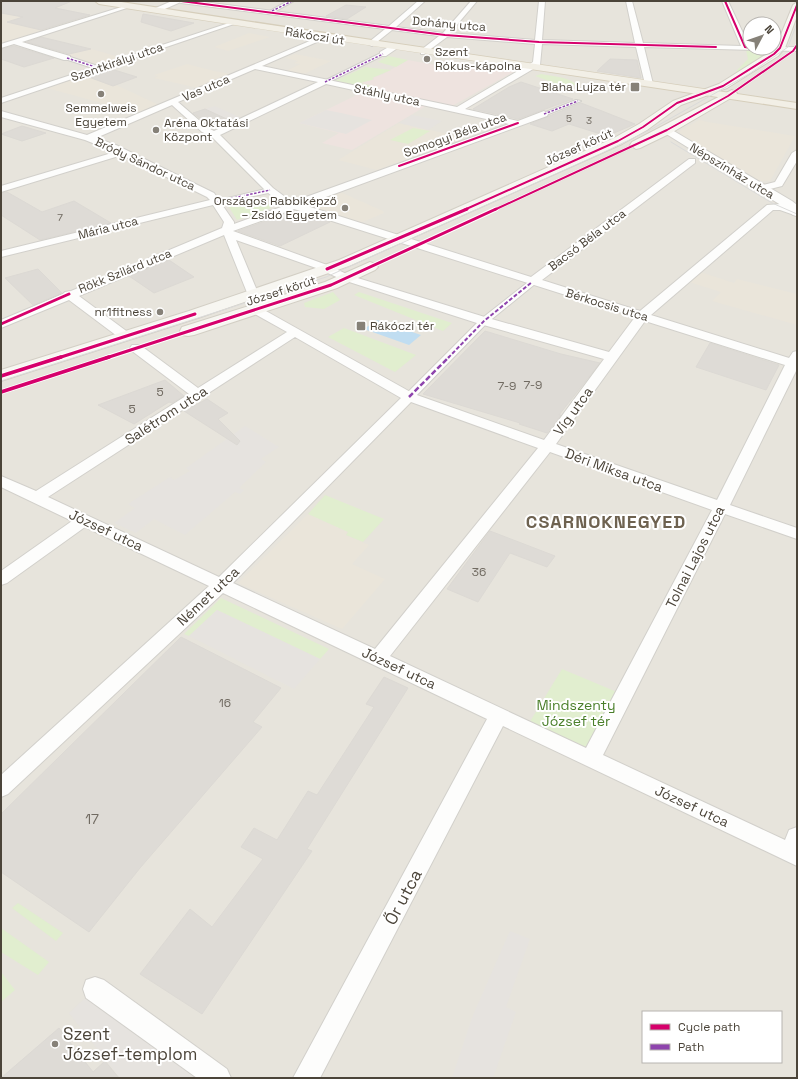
<svg xmlns="http://www.w3.org/2000/svg" width="798" height="1079" font-family="'Space Grotesk',sans-serif">
	<style>
		.residential { fill: #e7e4dc; fill-rule: evenodd }
		.education { fill: #eae5da }
		.medical { fill: #eee3df }
		.green { fill: #e1eecf }
		.parking { fill: #e6e3df }
		.water { fill: #c0ddf1 }
		.building { fill: #dedbd6; stroke: #dcd9d4 }
		.lines { fill: none; stroke-linecap: round; stroke-linejoin: round }
		.pedestrian-casing { stroke: #d2d0cb; stroke-width: 2 }
		.minor-casing { stroke: #d2d0cb; stroke-width: 2 }
		.tertiary-casing { stroke: #d2d0cb; stroke-width: 2 }
		.secondary-casing { stroke: #d3cfc5; stroke-width: 2 }
		.primary-casing { stroke: #d6cebb; stroke-width: 2 }
		.pedestrian { fill: #fdfdfc; fill-rule: evenodd }
		.minor { fill: #fdfdfc; fill-rule: evenodd }
		.tertiary { fill: #fdfdfc; fill-rule: evenodd }
		.secondary { fill: #f7f6f1; fill-rule: evenodd }
		.primary { fill: #f2efe6; fill-rule: evenodd }
		.tram { stroke: #dbdbda; stroke-width: 1 }
		.quiet-far2 { stroke: #8e44ad; stroke-width: 1.5; stroke-dasharray: 2.5 1.5; stroke-linecap: butt }
		.quiet-far1 { stroke: #8e44ad; stroke-width: 2; stroke-dasharray: 4 2; stroke-linecap: butt }
		.quiet { stroke: #8e44ad; stroke-width: 2.5; stroke-dasharray: 5.5 2.5; stroke-linecap: butt }
		.cycleway-far2-casing { stroke: #fff; stroke-width: 3 }
		.cycleway-far1-casing { stroke: #fff; stroke-width: 5 }
		.cycleway-casing { stroke: #fff; stroke-width: 5.5 }
		.cycleway-far2 { stroke: #d6006c; stroke-width: 2 }
		.cycleway-far1 { stroke: #d6006c; stroke-width: 3 }
		.cycleway { stroke: #d6006c; stroke-width: 3.5 }
		.poi-dot { fill: #868178; stroke: #fff; stroke-width: 1.5 }
		.labels { text-anchor: middle; dominant-baseline: central; stroke-width: 4; stroke-linejoin: round; paint-order: stroke }
		.far-number-label { font-size: 10px; fill: #706a61 }
		.far-street-label { font-size: 12px; fill: #4b4439; stroke: #fff }
		.far-poi-label { font-size: 12px; fill: #4b4439; stroke: #fff; text-anchor: start }
		.number-label { font-size: 12px; fill: #706a61 }
		.street-label { font-size: 14px; fill: #4b4439; stroke: #fff }
		.park-label { font-size: 14px; fill: #4a7f2a; stroke: #fff }
		.near-number-label { font-size: 14px; fill: #706a61 }
		.near-street-label { font-size: 17px; fill: #4b4439; stroke: #fff }
		.near-poi-label { font-size: 17px; fill: #4b4439; stroke: #fff; text-anchor: start }
		.district-label { font-size: 18px; font-weight: bold; letter-spacing: 1px; fill: #6e6250; stroke: #fff }
	</style>
	<rect width="100%" height="100%" fill="#f4f2ee"/>
	<path class="residential" d="M1,1H797V1078H1ZM750,24H774V48H750ZM643,1012H781V1062H643Z"/>
	<g class="education">
		<polygon points="67,1 71,2 56,9 93,16 1,44 1,13"/>
		<polygon points="249,33 270,37 228,51 214,47"/>
		<polygon points="73,45 95,50 123,58 102,66 53,50"/>
		<polygon points="295,54 331,61 302,75 284,72 300,64 294,63 298,61 286,58"/>
		<polygon points="187,64 214,71 231,74 205,83 207,84 198,88 154,78 158,76 154,75"/>
		<polygon points="85,76 113,86 116,85 159,105 138,113 47,88"/>
		<polygon points="699,120 708,122 795,136 770,181 758,181 680,135 680,131"/>
		<polygon points="399,123 465,138 377,170 338,160"/>
		<polygon points="340,192 383,211 384,213 360,223 311,207 312,203 333,197 331,196"/>
		<polygon points="700,272 734,283 737,279 797,294 797,325 712,301 721,292 689,282"/>
		<polygon points="308,514 348,532 346,535 369,545 352,564 385,579 342,629 238,583"/>
	</g>
	<polygon class="medical" points="408,60 435,65 446,60 515,71 452,106 424,105 426,106 352,150 322,143 339,133 299,123 361,93 421,105 427,101 369,89 373,87 360,83 368,80 371,80 374,79 371,78 383,74"/>
	<g class="green">
		<polygon points="746,50 768,52 771,54 738,74 736,71 748,59"/>
		<polygon points="388,56 408,60 396,67 378,62"/>
		<path d="M365,67L391,70L372,78L374,79C370,81 366,81 361,83L373,86L369,89L335,81Z"/>
		<path d="M541,74C550,76 571,77 576,85L563,86L535,76Z"/>
		<polygon points="413,128 430,131 408,144 390,140"/>
		<polygon points="253,197 261,204 267,202 271,208 237,220 227,204"/>
		<polygon points="333,292 340,300 324,309 305,307 304,303"/>
		<polygon points="359,292 452,323 443,331 354,295"/>
		<polygon points="344,328 416,355 395,372 328,337"/>
		<polygon points="325,495 384,519 363,542 346,535 348,532 308,514"/>
		<polygon points="221,598 329,649 320,659 217,610 189,636 184,634"/>
		<polygon points="562,669 624,695 591,758 526,728"/>
		<polygon points="18,903 63,933 56,941 12,908"/>
		<polygon points="1,928 49,962 38,975 1,952"/>
		<polygon points="1,972 15,990 1,1002"/>
	</g>
	<g class="parking">
		<polygon points="215,106 242,118 233,122 205,109"/>
		<polygon points="326,110 341,113 372,120 346,134 299,123"/>
		<polygon points="412,115 442,121 428,130 399,123"/>
		<polygon points="245,426 279,447 261,459 266,462 239,488 244,490 240,494 235,492 185,535 154,519 136,533 114,523 135,508 128,504 170,477 174,480 190,471 186,468"/>
		<polygon points="217,610 320,659 294,689 189,636"/>
		<polygon points="510,931 530,939 506,1007 516,1012 493,1078 452,1078 473,1015"/>
		<polygon points="95,989 218,1078 120,1078 69,1013"/>
	</g>
	<polygon class="water" points="377,320 421,335 409,345 364,329"/>
	<g class="building">
		<polygon points="1,1 72,1 55,8 90,15 41,30 7,22 23,17 1,13"/>
		<polygon points="346,5 366,7 347,19 326,16"/>
		<polygon points="143,14 194,23 171,31 141,22"/>
		<polygon points="41,37 91,49 69,54 27,42"/>
		<polygon points="14,46 54,58 24,67 1,59 1,49"/>
		<polygon points="610,59 637,60 641,78 597,71"/>
		<polygon points="108,68 137,77 113,86 86,76"/>
		<polygon points="521,82 570,98 573,99 518,119 473,109 509,87"/>
		<polygon points="581,103 602,111 635,124 607,136 569,124 552,131 530,124"/>
		<polygon points="205,109 231,121 214,129 193,113"/>
		<polygon points="22,126 46,133 22,141 1,134"/>
		<polygon points="7,192 42,212 74,201 111,223 40,240 1,215 1,193"/>
		<polygon points="294,211 330,222 280,246 238,231"/>
		<polygon points="169,260 194,277 154,293 129,276"/>
		<polygon points="38,269 62,293 33,305 5,278"/>
		<polygon points="485,331 561,354 600,363 559,415 561,415 547,433 519,424 520,423 423,394"/>
		<polygon points="710,343 779,365 766,390 696,367"/>
		<polygon points="165,380 184,396 172,403 169,402 134,424 98,405"/>
		<polygon points="207,399 228,413 218,419 240,441 237,445 184,411"/>
		<polygon points="490,531 555,556 547,567 510,553 478,602 447,589"/>
		<polygon points="181,637 281,688 253,722 262,727 140,868 89,932 1,872 1,814"/>
		<polygon points="384,677 408,688 307,849 312,851 202,1014 140,974 190,909 212,927 263,859 241,847 254,828 277,840 308,791 317,795 374,707 366,704"/>
		<polygon points="59,1028 93,1072 105,1061 119,1078 1,1078"/>
	</g>
	<g class="lines">
		<defs>
			<g id="pedestrian">
				<polygon points="288,1 294,1 272,13 268,12"/>
				<polygon points="381,53 386,54 327,83 322,82"/>
				<polygon points="67,56 101,67 102,68 99,70 65,59"/>
				<polygon points="576,100 581,101 546,115 541,114"/>
				<polygon points="270,188 274,190 273,192 215,204 211,202"/>
				<polygon points="532,279 535,280 535,284 487,323 413,399 405,399 404,397 405,395 481,319"/>
			</g>
			<g id="minor">
				<path d="M178,1H196L389,26L418,1H425L396,27L443,33L471,1H477L450,33L535,40L539,1H545L542,40L635,43L626,1H632L643,43L741,46L722,1H728L750,48L797,47V51L644,47L653,84L649,86L645,84L636,47L542,44L540,65L465,109L518,121L544,111L548,114L547,116L304,205L531,277L689,159H695V163L542,280L640,311L767,205L781,204L797,210V216L780,210H773L651,315L789,358L793,352L797,351V369L730,505L797,528V539L725,514L603,755L785,840L789,830L797,827V866L503,726L320,1078H293L487,719L223,593L8,794L1,797V775L209,586L85,527L7,583L1,585V571L72,521L1,487V476L36,491L189,394L132,351L130,348L132,345H140L198,388L287,332L253,313L251,310L257,306L414,394L544,440L604,359L480,324L343,280L319,269L236,240L258,293L256,295H248L224,235L79,296L129,333L131,336L129,339H121L69,300L1,328V320L63,294L65,292L71,291L222,228L224,222L213,205L1,257V251L210,200L207,197L122,155L1,192V186L115,152L85,140L1,117V111L87,135L324,35L327,37L326,38L262,66L457,107L533,62L535,44L447,37L424,54H421V50L439,36L392,30L372,46L368,44L369,42L385,29L181,3ZM255,69L318,82L214,131L208,128L178,102ZM326,84L509,124L292,202L273,188L220,135ZM172,105L202,132L211,136L267,192L284,206L234,224V222L214,193L116,145L96,138ZM294,209L635,317L609,352L488,318L351,276L327,265L233,231ZM645,321L785,365L717,500L556,444ZM295,337L401,398L219,577L48,497ZM411,402L538,448L375,649L233,583ZM550,452L712,510L586,748L390,656Z"/>
				<polygon points="128,5 133,6 22,42 70,56 70,60 64,60 14,44 1,48 1,44"/>
				<polygon points="232,22 237,23 1,103 1,98"/>
				<polygon points="392,45 399,47 386,56 380,56 380,52"/>
				<polygon points="797,150 797,161 782,186 762,191 759,190 757,188 759,186 775,182 792,153"/>
				<polygon points="95,977 104,980 227,1069 231,1078 197,1078 86,998 83,989 86,980"/>
			</g>
			<g id="tertiary">
				<polygon points="172,1 183,1 158,12 151,10"/>
				<polygon points="667,127 792,201 797,205 797,216 793,215 784,207 663,132 662,130"/>
			</g>
			<g id="secondary">
				<polygon points="797,2 797,16 785,48 778,56 727,88 681,105 647,130 622,144 349,266 201,317 1,381 1,370 189,311 339,260 614,138 639,124 673,101 719,84 770,52 776,47 793,5"/>
				<polygon points="732,90 737,93 736,95 671,133 640,148 636,149 630,145 632,142"/>
				<polygon points="370,262 375,264 378,267 375,270 337,288 194,335 188,336 182,335 180,331 182,327 325,282"/>
			</g>
			<path id="primary" d="M95,1H115C342,37 570,68 797,103V109C564,73 331,41 99,4Z"/>
		</defs>
		<use href="#pedestrian" class="pedestrian-casing"/>
		<use href="#minor" class="minor-casing"/>
		<use href="#tertiary" class="tertiary-casing"/>
		<use href="#secondary" class="secondary-casing"/>
		<use href="#primary" class="primary-casing"/>
		<use href="#pedestrian" class="pedestrian"/>
		<use href="#minor" class="minor"/>
		<use href="#tertiary" class="tertiary"/>
		<use href="#secondary" class="secondary"/>
		<use href="#primary" class="primary"/>
		<g class="tram">
			<polyline points="671,142 772,203 797,214"/>
			<polyline points="1,381 326,277 600,154 650,130 749,74 788,47 797,23"/>
		</g>
		<g class="quiet-far2">
			<polyline points="272,11 292,1"/>
			<polyline points="67,58 99,68"/>
			<polyline points="325,82 383,54"/>
			<polyline points="544,114 578,101"/>
			<polyline points="215,202 270,190"/>
		</g>
		<polyline class="quiet-far1" points="448,358 484,321 532,282"/>
		<polyline class="quiet" points="409,397 449,357"/>
		<defs>
			<g id="cycleway-far2">
				<polyline points="181,1 445,35 539,42 716,47"/>
				<polyline points="725,1 745,47 750,48"/>
				<polyline points="399,166 518,123"/>
				<polyline points="464,210 618,141 643,127 677,103 723,86 774,54 780,48 797,5"/>
				<polyline points="494,210 667,130 728,96 793,51 797,45"/>
			</g>
			<g id="cycleway-far1">
				<polyline points="327,269 467,209"/>
				<polyline points="1,324 69,294"/>
				<polyline points="58,358 195,314"/>
				<polyline points="106,358 331,285 496,209"/>
			</g>
			<g id="cycleway">
				<polyline points="1,376 61,357"/>
				<polyline points="1,392 109,357"/>
			</g>
		</defs>
		<use href="#cycleway-far2" class="cycleway-far2-casing"/>
		<use href="#cycleway-far1" class="cycleway-far1-casing"/>
		<use href="#cycleway" class="cycleway-casing"/>
		<use href="#cycleway-far2" class="cycleway-far2"/>
		<use href="#cycleway-far1" class="cycleway-far1"/>
		<use href="#cycleway" class="cycleway"/>
	</g>
	<g class="poi-dot">
		<circle cx="427" cy="59" r="4"/>
		<rect x="630" y="82" width="10" height="10" rx="2"/>
		<circle cx="101" cy="94" r="4"/>
		<circle cx="156" cy="130" r="4"/>
		<circle cx="345" cy="208" r="4"/>
		<circle cx="160" cy="312" r="4"/>
		<rect x="356" y="321" width="10" height="10" rx="2"/>
		<circle cx="55" cy="1044" r="4"/>
	</g>
	<g class="labels">
		<g class="far-number-label">
			<text x="569" y="118">5</text>
			<text x="589" y="120">3</text>
			<text x="60" y="217">7</text>
		</g>
		<g class="far-street-label">
			<text transform="translate(449 24) rotate(5)">Dohány utca</text>
			<text transform="translate(315 36) rotate(9)">Rákóczi út</text>
			<text transform="translate(117 62) rotate(-19)">Szentkirályi utca</text>
			<text transform="translate(206 88) rotate(-23)">Vas utca</text>
			<text transform="translate(387 95) rotate(12)">Stáhly utca</text>
			<text transform="translate(455 135) rotate(-20)">Somogyi Béla utca</text>
			<text transform="translate(579 147) rotate(-24)">József körút</text>
			<text transform="translate(145 164) rotate(25)">Bródy Sándor utca</text>
			<text transform="translate(732 171) rotate(31)">Népszínház utca</text>
			<text transform="translate(108 228) rotate(-14)">Mária utca</text>
			<text transform="translate(587 240) rotate(-37)">Bacsó Béla utca</text>
			<text transform="translate(125 271) rotate(-22)">Rökk Szilárd utca</text>
			<text transform="translate(281 291) rotate(-18)">József körút</text>
			<text transform="translate(607 305) rotate(17)">Bérkocsis utca</text>
		</g>
		<g class="far-poi-label">
			<text x="435" y="52">Szent<tspan x="435" dy="14">Rókus-kápolna</tspan></text>
			<text x="626" y="87" text-anchor="end">Blaha Lujza tér</text>
			<text x="101" y="108" text-anchor="middle">Semmelweis<tspan x="101" dy="14">Egyetem</tspan></text>
			<text x="164" y="123">Aréna Oktatási<tspan x="164" dy="14">Központ</tspan></text>
			<text x="337" y="201" text-anchor="end">Országos Rabbiképző<tspan x="337" dy="14">– Zsidó Egyetem</tspan></text>
			<text x="152" y="312" text-anchor="end">nr1fitness</text>
			<text x="370" y="326">Rákóczi tér</text>
		</g>
		<g class="number-label">
			<text x="533" y="385">7-9</text>
			<text x="507" y="386">7-9</text>
			<text x="160" y="392">5</text>
			<text x="132" y="409">5</text>
			<text x="479" y="572">36</text>
			<text x="225" y="703">16</text>
		</g>
		<g class="street-label">
			<text transform="translate(573 411) rotate(-54)">Víg utca</text>
			<text transform="translate(166 415) rotate(-33)">Salétrom utca</text>
			<text transform="translate(614 470) rotate(20)">Déri Miksa utca</text>
			<text transform="translate(106 530) rotate(25)">József utca</text>
			<text transform="translate(695 557) rotate(-63)">Tolnai Lajos utca</text>
			<text transform="translate(208 596) rotate(-43)">Német utca</text>
			<text transform="translate(399 668) rotate(25)">József utca</text>
			<text transform="translate(692 806) rotate(25)">József utca</text>
		</g>
		<g class="park-label">
			<text x="576" y="705">Mindszenty<tspan x="576" dy="16">József tér</tspan></text>
		</g>
		<g class="near-number-label">
			<text x="92" y="819">17</text>
		</g>
		<g class="near-street-label">
			<text transform="translate(403 897) rotate(-62)">Őr utca</text>
		</g>
		<g class="near-poi-label">
			<text x="63" y="1034">Szent<tspan x="63" dy="20">József-templom</tspan></text>
		</g>
		<g class="district-label">
			<text x="606" y="521">CSARNOKNEGYED</text>
		</g>
	</g>
	<rect width="798" height="1079" fill="none" stroke="#4b4439" stroke-width="4"/>
	<rect x="642" y="1011" width="140" height="52" fill="#ffffff" stroke="#b7b4b0"/>
	<rect x="650" y="1024" width="20" height="6" fill="#d6006c" stroke="#b7b4b0"/>
	<text x="678" y="1031" font-size="12" fill="#4b4439">Cycle path</text>
	<rect x="650" y="1044" width="20" height="6" fill="#8e44ad" stroke="#b7b4b0"/>
	<text x="678" y="1051" font-size="12" fill="#4b4439">Path</text>
	<g transform="translate(762 36) rotate(49)"><circle r="19" fill="#ffffff" stroke="#b7b4b0"/>
	<path d="M0-3L7 15L0 10L-7 15Z" fill="#868178"/>
	<text y="-6" font-size="11" font-weight="bold" text-anchor="middle" fill="#4b4439">N</text>
	</g>
</svg>
